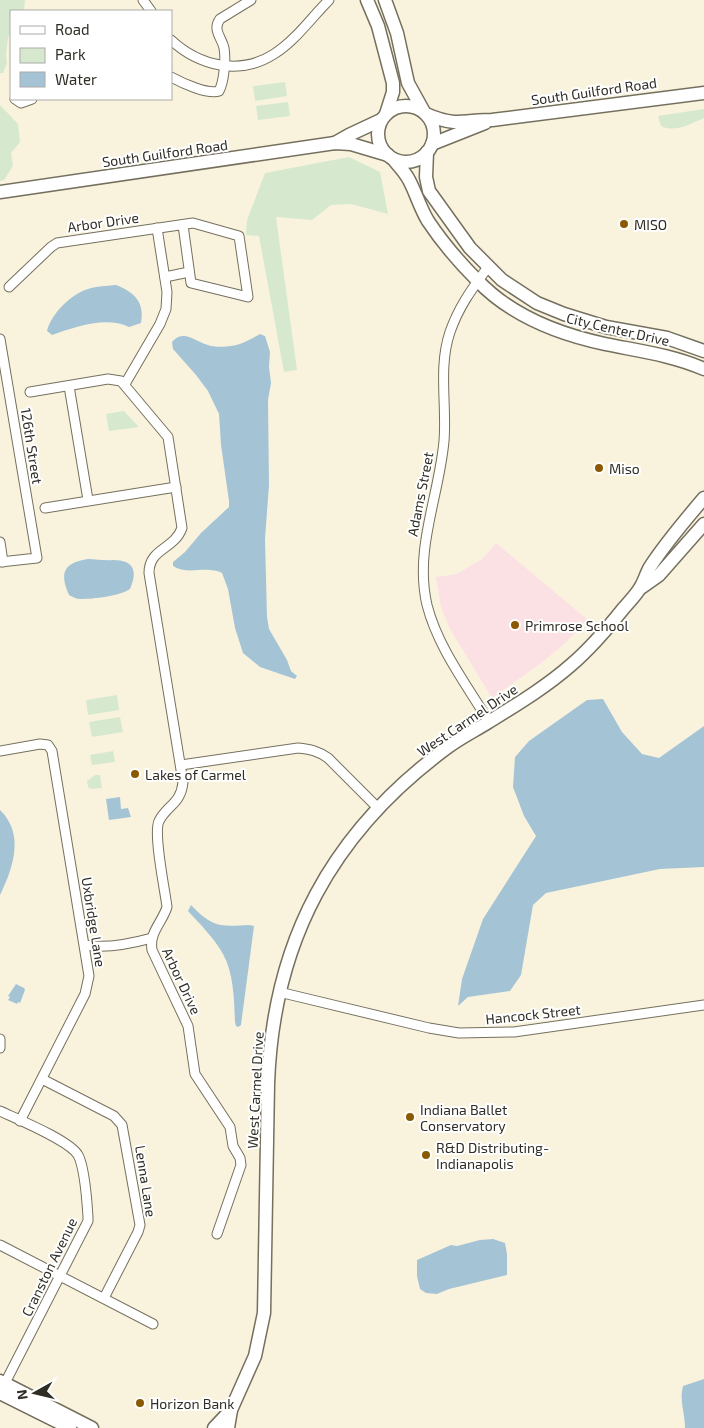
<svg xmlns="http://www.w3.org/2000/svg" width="704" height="1428" font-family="'Exo 2',sans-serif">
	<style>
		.education { fill: #fce1e4 }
		.green { fill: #d6e9cf }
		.water { fill: #a4c4d5 }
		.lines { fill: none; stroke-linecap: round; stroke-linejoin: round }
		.street-casing { stroke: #75705e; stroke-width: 11 }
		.secondary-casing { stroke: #75705e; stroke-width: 15 }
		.street { stroke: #fff; stroke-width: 9 }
		.secondary { stroke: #fff; stroke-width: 12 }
		.poi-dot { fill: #8b5902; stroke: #fff; stroke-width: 2 }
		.labels { text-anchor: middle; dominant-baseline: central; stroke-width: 4; stroke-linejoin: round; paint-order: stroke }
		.street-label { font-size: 14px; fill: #2f2d25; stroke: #fff }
		.poi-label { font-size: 14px; fill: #2f2d25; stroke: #fff; text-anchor: start }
	</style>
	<rect width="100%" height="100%" fill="#f9f3de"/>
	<polygon class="education" points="496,543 588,620 562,646 540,664 492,698 450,629 441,607 436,577 457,574 482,559"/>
	<g class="green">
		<polygon points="0,0 25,0 24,11 11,11 11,31 8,38 6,55 7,63 3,73 0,73"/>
		<polygon points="285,82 287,96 255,101 253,86"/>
		<polygon points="288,102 290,116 258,120 256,106"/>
		<polygon points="0,105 18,124 20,142 11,153 13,166 4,180 0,181"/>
		<path d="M704,109V118C690,124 675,133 661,126L658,116Z"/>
		<polygon points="349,157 380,172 388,214 351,204 331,205 312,220 276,217 297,370 284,372 259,236 246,235 247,220 265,173"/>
		<polygon points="124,411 139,427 109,431 106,414"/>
		<polygon points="117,695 119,710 88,715 86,700"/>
		<polygon points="120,717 123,732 92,737 89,722"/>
		<polygon points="113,751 115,762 92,765 90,755"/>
		<polygon points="95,775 100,775 102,788 91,789 88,787 87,781"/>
	</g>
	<g class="water">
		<path d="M116,285C134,292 145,302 141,323L129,327C105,316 76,327 52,335L47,331C51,314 71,294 88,289C97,286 106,286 116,285Z"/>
		<path d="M260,334L265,336L270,352L269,367L271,383L268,400L269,485L265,539L267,617L269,629L287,660L291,671L297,676L295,679L260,667L243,653L235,628L228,589L222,573C206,565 188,576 173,566V562L185,552L201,533L229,507V501L221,445L219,414L208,391L196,375L173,349L172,342C184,328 196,343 211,346C217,347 225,347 231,346C241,345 251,339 260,334Z"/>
		<path d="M88,559C97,559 105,561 113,560C134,560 138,571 130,589C120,596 93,599 81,599C76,599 73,597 69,595C59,572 64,563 88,559Z"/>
		<polygon points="603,699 622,732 642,754 659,758 704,726 704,867 660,869 546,893 533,905 521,975 510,991 468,997 458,1006 462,979 483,919 536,836 524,816 513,787 515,757 529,741 587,700"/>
		<polygon points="120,797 121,809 128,808 131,817 109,820 106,799"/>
		<path d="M0,810C25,834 13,868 0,895Z"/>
		<path d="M191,905C212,927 220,927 249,925L254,926L241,1025L238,1027L236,1026L235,1022C234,1000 234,974 223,954C214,938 200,924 188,911Z"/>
		<polygon points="16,984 24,988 25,990 20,1003 18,1002 17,1004 8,1000 10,997 8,996"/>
		<polygon points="493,1239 505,1243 507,1254 507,1275 449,1289 437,1294 426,1293 420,1289 417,1276 417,1260 451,1245 457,1246 480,1240"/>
		<path d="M704,1379V1428H685C685,1413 679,1400 683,1386Z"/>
	</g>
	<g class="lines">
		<defs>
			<g id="street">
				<polyline points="143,0 151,11"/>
				<path d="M171,40C199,66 240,76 274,54C295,41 311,18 329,0"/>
				<path d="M171,77C182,83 208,95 219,91C224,82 226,59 224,48C222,38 212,30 220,19L251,0"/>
				<polyline points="15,99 21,103 32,99"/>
				<path d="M488,267C472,289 459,306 450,332C438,367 447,405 444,441C439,497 414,549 427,605C438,648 467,685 489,722"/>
				<polyline points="165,277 189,272"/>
				<polyline points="9,287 51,247 57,243 193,223 239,236 248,297 191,283 183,225"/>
				<polyline points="0,339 37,558 0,562"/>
				<polyline points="125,384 160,324 166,309 167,292 157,228"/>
				<polyline points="69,386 88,500"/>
				<path d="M30,392L108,379L121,381L168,437L182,528C174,550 149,548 149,573L183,782C181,804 167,805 159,821C153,834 165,890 167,907C162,923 149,932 152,950L188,1026L195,1074L230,1127L233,1146L240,1158L241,1165L217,1234"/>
				<polyline points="45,508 176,487"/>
				<polyline points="0,542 3,562"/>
				<polyline points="0,751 40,744 48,745 52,751 89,976 85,994 20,1121"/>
				<path d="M181,765L298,748C310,749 318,751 328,758L378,808"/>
				<path d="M85,945C106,949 130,944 152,938"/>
				<polyline points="279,992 429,1028 459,1033 514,1032 704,1005"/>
				<polyline points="0,1039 0,1048"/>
				<polyline points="42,1079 114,1116 122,1125 140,1225 138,1232 104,1298"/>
				<path d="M0,1111C17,1119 69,1140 78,1155C85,1168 87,1201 88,1217V1221L5,1383"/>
				<polyline points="0,1245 153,1324"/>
			</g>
			<g id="secondary">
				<polyline points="367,0 378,26 393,83 393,92 386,114"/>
				<polyline points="385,0 397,33 408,83 424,112"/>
				<circle cx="406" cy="134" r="28"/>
				<path d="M426,114C435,118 444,121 454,122C466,122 479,120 492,120L704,93"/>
				<polyline points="335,143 349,135 381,120"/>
				<polyline points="432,144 485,123"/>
				<polyline points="427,152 426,177 429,191 470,248 502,280 537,303 564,314 606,327 667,338 704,351"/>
				<path d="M393,159C398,165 405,172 409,180C416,193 420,208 428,221C442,242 459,262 477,280C510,315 558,334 605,344C639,351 672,355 704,369"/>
				<polyline points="0,192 335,143 351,144 388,155"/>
				<polyline points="642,587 659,575 704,524"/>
				<polyline points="0,1381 92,1428"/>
				<polyline points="0,1393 70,1428"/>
				<polyline points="214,1428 231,1410"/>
				<path d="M228,1428L231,1410L255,1356L264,1313L268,1084C273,941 332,832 448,747C460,738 474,731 487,723C516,705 546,687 571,665C591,648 607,629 623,609C629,602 636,595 640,588C644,582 646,574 650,567C665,544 686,519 704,498"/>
			</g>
		</defs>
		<use href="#street" class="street-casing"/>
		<use href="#secondary" class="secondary-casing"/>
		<use href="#street" class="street"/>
		<use href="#secondary" class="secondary"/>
	</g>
	<g class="poi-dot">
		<circle cx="624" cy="224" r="5"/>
		<circle cx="599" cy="468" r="5"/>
		<circle cx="515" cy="625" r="5"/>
		<circle cx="135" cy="774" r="5"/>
		<circle cx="410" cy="1117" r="5"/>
		<circle cx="426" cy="1155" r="5"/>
		<circle cx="140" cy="1403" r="5"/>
	</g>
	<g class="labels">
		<g class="street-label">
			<text transform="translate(594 91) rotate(-8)">South Guilford Road</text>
			<text transform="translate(165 153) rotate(-8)">South Guilford Road</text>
			<text transform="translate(103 222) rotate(-8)">Arbor Drive</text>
			<text transform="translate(618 329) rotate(13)">City Center Drive</text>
			<text transform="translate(32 446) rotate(81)">126th Street</text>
			<text transform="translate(420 494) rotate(-79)">Adams Street</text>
			<text transform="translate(467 720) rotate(-34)">West Carmel Drive</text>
			<text transform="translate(94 922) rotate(81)">Uxbridge Lane</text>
			<text transform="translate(182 981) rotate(65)">Arbor Drive</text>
			<text transform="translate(533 1014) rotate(-6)">Hancock Street</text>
			<text transform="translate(255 1090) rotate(-87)">West Carmel Drive</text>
			<text transform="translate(146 1181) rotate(81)">Lenna Lane</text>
			<text transform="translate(49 1267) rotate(-64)">Cranston Avenue</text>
		</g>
		<g class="poi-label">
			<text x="634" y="224">MISO</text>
			<text x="609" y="468">Miso</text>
			<text x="525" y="625">Primrose School</text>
			<text x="145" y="774">Lakes of Carmel</text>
			<text x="420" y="1109">Indiana Ballet<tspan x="420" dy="16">Conservatory</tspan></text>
			<text x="436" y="1147">R&amp;D Distributing-<tspan x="436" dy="16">Indianapolis</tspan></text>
			<text x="150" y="1403">Horizon Bank</text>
		</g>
	</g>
	<rect x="10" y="10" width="162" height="90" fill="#ffffff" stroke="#acaba8"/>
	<rect x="20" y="26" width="25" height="8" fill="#ffffff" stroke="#acaba8"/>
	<text x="55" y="35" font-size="15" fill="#2f2d25">Road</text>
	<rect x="20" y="48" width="25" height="15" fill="#d6e9cf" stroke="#acaba8"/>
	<text x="55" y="60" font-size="15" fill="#2f2d25">Park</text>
	<rect x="20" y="72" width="25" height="15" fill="#a4c4d5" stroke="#acaba8"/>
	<text x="55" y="85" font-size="15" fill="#2f2d25">Water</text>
	<g transform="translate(35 1393) rotate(262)" stroke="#ffffff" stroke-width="4" paint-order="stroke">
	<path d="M0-4L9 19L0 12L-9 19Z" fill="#2f2d25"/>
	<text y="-8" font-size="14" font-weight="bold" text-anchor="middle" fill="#2f2d25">N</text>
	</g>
</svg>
